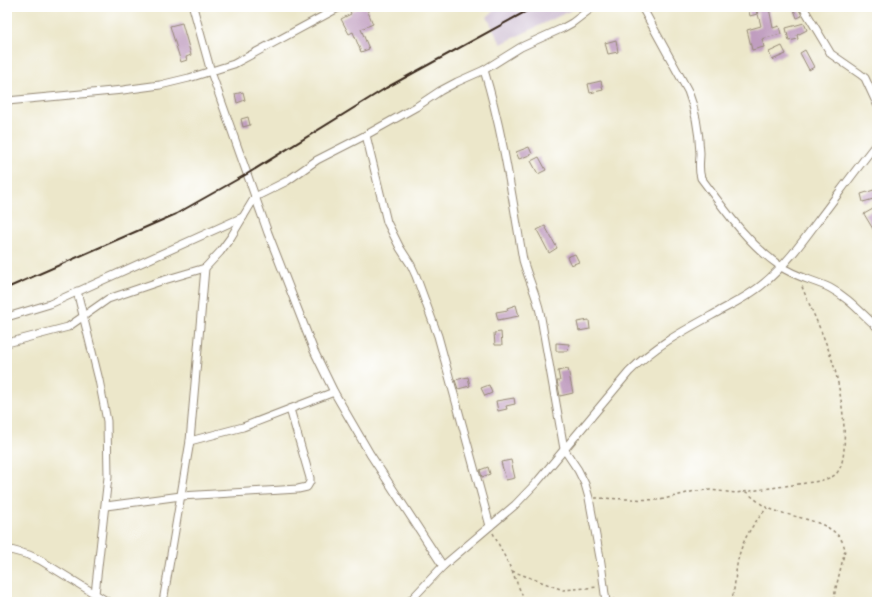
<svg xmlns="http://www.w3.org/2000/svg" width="884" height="609" font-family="Sriracha,sans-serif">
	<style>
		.industrial { fill: #cebed2 }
		.building { fill: #c09dbf }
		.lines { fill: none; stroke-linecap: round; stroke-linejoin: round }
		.minor-casing { stroke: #948874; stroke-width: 9 }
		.path { stroke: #948874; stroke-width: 1.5; stroke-dasharray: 3 3; stroke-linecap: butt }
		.minor { stroke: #fff; stroke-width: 7 }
		.rail { stroke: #3b2a1e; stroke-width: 2 }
	</style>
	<rect width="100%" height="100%" fill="#fff"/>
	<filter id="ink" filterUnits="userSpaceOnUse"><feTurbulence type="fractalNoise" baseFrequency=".025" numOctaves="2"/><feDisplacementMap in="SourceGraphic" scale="8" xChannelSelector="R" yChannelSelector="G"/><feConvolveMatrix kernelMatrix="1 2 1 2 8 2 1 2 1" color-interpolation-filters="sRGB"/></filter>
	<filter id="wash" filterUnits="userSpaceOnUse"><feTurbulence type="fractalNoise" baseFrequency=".012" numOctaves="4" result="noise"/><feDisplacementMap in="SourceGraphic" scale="16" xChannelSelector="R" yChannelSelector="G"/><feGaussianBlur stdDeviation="0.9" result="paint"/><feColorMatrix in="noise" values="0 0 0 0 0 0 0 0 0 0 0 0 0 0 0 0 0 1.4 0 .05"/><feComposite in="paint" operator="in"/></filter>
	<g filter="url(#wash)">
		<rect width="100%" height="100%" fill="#ece7ca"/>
		<polygon class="industrial" points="498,7 578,7 501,44 487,17"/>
		<g id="blocks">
			<g class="building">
				<polygon points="361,7 366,7 373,24 361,29 369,49 361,52 353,32 349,34 341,19 351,14 350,12"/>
				<polygon points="748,7 755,7 757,14 750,16"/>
				<polygon points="793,7 798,7 802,16 797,18"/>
				<polygon points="769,8 773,28 779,26 781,34 762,39 764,47 752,50 747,30 761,26 757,10"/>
				<polygon points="182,23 191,55 186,57 187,60 181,62 170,26"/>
				<polygon points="804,23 807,30 797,35 798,39 789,41 786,28"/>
				<polygon points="616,40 618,52 608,54 605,43"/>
				<polygon points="782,46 786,54 772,60 769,52"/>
				<polygon points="805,50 814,67 809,70 800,53"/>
				<polygon points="601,81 603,90 590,93 588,84"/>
				<polygon points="243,92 245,100 237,103 235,94"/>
				<polygon points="248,117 250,125 243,127 241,119"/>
				<polygon points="529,147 532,154 519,159 516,152"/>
				<polygon points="539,157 546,170 538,174 531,161"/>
				<polygon points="877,189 877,198 863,202 861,194"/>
				<polygon points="873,209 877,217 877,227 873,229 864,214"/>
				<polygon points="545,226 557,248 549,253 537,230"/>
				<polygon points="575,254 579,262 571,265 567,257"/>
				<polygon points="516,305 519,316 498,320 496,312 508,310 507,308"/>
				<polygon points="589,320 590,329 579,331 577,322"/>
				<polygon points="501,332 502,345 495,345 494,333"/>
				<polygon points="556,343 569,344 568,351 556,351"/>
				<polygon points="568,369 573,393 560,396 557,381 560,381 558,371"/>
				<polygon points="468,377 470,386 458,389 455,380"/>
				<polygon points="489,385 492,393 485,396 481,388"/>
				<polygon points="514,398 515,404 506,406 507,409 498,411 496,401"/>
				<polygon points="511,460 515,478 506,480 501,462"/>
				<polygon points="488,467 490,474 482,477 480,470"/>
			</g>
		</g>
	</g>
	<g filter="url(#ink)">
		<use href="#blocks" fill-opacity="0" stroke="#948874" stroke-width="1"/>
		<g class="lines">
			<defs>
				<g id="minor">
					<polyline points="193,7 211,72 268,233 314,351 334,392 370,454 443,566"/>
					<path d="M642,7L688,91C696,111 699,131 700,153C700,161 698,169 701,178C725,210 747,243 780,266C795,277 814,280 830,288C849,298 861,313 877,327"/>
					<polyline points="803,7 831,54 860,74 865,78 877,104"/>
					<path d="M484,70C503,132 512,197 523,260C528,278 536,294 540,312L564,449L578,470L585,484L589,498L601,563L606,602"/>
					<polyline points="7,101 123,90 160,85 189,78 234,64 340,7"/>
					<polyline points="366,135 387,222 400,248 411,265 416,276 438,336 490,526"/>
					<polyline points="77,291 99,380 107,421 108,477 95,594"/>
					<polyline points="7,317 50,304 243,217"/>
					<polyline points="7,343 68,327 108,299 161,281 205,268 220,252 231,237 255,197 287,181 317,160 366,135 416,107 440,91 457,82 484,70 521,47 563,28 572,23 593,7"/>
					<polyline points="190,441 243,427 334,392"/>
					<polyline points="106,506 181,496 298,489 307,487 310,482 310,478 290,409"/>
					<polyline points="7,549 29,555 40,560 108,602"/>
					<polyline points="163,602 190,441 205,268"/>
					<path d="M409,602L443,566L515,505L537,482L629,372C656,345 683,331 716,313C732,304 749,296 763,284C785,266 803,241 820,218C839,193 857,168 877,143"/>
				</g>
			</defs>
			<use href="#minor" class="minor-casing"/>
			<g class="path">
				<path d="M746,492C753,497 761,505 768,508C792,519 840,519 845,550L835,592L834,602"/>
				<path d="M595,498L660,500L695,491L710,490L736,493L820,481C825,479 832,478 836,474C853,457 840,385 833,363C825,337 811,310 801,284"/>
				<polyline points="493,533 512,571 525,602"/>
				<polyline points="512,571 563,590 598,587"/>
				<polyline points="613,599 618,602"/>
				<path d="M731,602C735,590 735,577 737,565C741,541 752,525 767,508"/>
			</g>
			<use href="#minor" class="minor"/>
			<polyline class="rail" points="7,288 176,214 247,174 386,88 534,7"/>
		</g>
	</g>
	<rect width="884" height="609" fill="none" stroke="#fff" stroke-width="24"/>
</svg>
